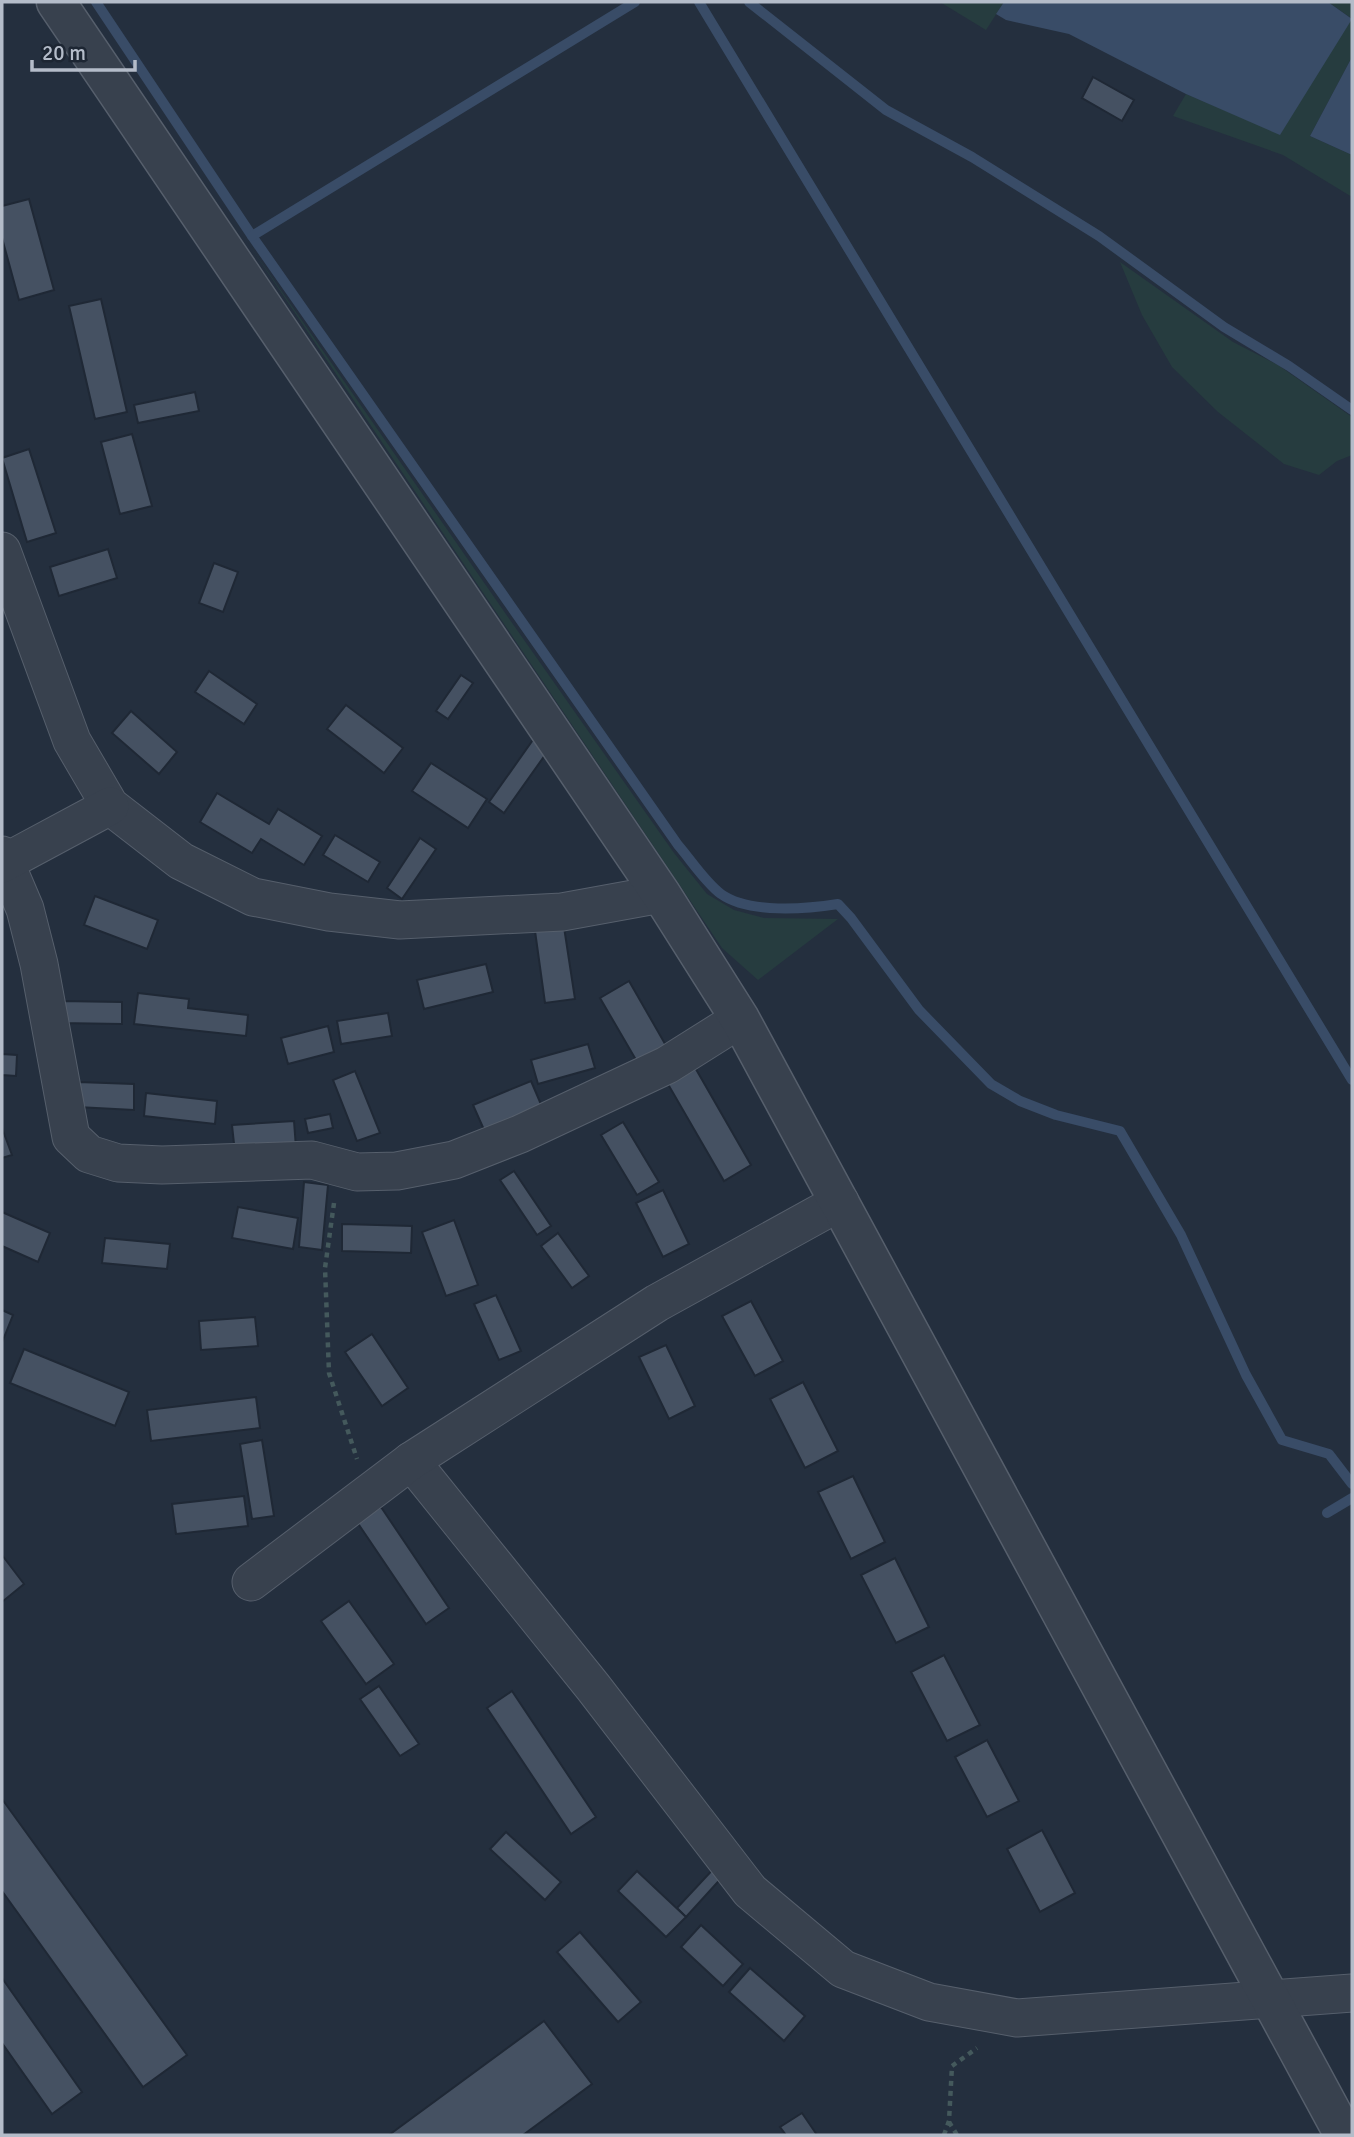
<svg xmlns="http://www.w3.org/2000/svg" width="1354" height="2137" font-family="Signika,sans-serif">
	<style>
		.green { fill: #263c3f }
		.water { fill: #394c67 }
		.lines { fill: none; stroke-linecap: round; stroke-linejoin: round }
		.stream { stroke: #394c67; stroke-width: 10 }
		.building { fill: #455162; stroke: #1f2835; stroke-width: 2 }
		.minor-casing { stroke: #565f6c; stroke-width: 39 }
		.tertiary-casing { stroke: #565f6c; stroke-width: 41 }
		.path { stroke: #44595c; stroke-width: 4.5; stroke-dasharray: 5 5; stroke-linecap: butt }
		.minor { stroke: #38414e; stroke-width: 37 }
		.tertiary { stroke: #38414e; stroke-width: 38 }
	</style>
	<rect width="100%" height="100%" fill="#242f3e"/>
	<g class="green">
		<polygon points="940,2 1004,2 986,30"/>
		<polygon points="1328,2 1352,2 1352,57 1310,136 1352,155 1352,197 1283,155 1173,116 1186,94 1280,134 1351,18"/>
		<polygon points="248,243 510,620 674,853 707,894 734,910 764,918 838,919 758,980 722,948"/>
		<polygon points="1120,262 1233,342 1278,365 1352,417 1352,455 1337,461 1319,475 1284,464 1218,412 1172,367 1142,315"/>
	</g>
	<g class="water">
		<polygon points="1004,2 1328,2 1352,19 1280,135 1186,94 1069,34 1006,20 996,14"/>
		<polygon points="1352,57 1352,155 1310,136"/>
	</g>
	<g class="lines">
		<g class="stream">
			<path d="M96,2L252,236L678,845C691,860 705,882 721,894C749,914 806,909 838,904L851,918L919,1010L991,1084L1020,1101L1056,1115L1120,1131L1181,1235L1246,1375L1282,1440L1329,1454L1352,1484"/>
			<polyline points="699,2 1352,1080"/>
			<polyline points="749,2 886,110 972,157 1099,236 1224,327 1289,366 1352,410"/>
			<polyline points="252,236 635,2"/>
			<polyline points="1327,1513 1352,1498"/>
		</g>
	</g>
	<g class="building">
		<polygon points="1093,77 1134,100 1122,121 1082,98"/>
		<polygon points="29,199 54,290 19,300 2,238 2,206"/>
		<polygon points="101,299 127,412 95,419 69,306"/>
		<polygon points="195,392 199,411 138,423 134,405"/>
		<polygon points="132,434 152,506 120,514 101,442"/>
		<polygon points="29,449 56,533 27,542 2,458"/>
		<polygon points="108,549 117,578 59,596 50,567"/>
		<polygon points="214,563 238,572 223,612 199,603"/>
		<polygon points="209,671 257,704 244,724 195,692"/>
		<polygon points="461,675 473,683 448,719 436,711"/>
		<polygon points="346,705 403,748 384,773 327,729"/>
		<polygon points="131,711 177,752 159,774 112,733"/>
		<polygon points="535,737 550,748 504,813 489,802"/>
		<polygon points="431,763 487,799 468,828 412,791"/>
		<polygon points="217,793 269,824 278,809 322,836 304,865 261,839 252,853 200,822"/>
		<polygon points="335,835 380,862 368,882 323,855"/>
		<polygon points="420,838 436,849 402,899 387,888"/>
		<polygon points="95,896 158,920 147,949 84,925"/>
		<polygon points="564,927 575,999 545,1003 535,931"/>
		<polygon points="486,964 493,992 424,1009 417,980"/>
		<polygon points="629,981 668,1049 639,1065 600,998"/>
		<polygon points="138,993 189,999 188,1008 248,1015 246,1036 134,1024"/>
		<polygon points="60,1001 122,1002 122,1024 59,1023"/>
		<polygon points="388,1013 392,1036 341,1044 337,1021"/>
		<polygon points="328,1026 334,1052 288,1064 281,1038"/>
		<polygon points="588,1044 595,1068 538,1084 531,1060"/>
		<polygon points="2,1054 17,1055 16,1076 2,1075"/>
		<polygon points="693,1064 751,1165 724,1181 665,1079"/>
		<polygon points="355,1071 380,1133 357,1141 333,1080"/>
		<polygon points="531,1081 543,1109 485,1132 473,1105"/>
		<polygon points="78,1082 134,1084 134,1110 77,1107"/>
		<polygon points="146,1093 217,1101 215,1124 144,1116"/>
		<polygon points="330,1114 333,1128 308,1133 305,1119"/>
		<polygon points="294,1121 296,1148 235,1153 232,1125"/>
		<polygon points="623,1122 659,1182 637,1195 601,1135"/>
		<polygon points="2,1128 12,1155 2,1158"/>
		<polygon points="514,1171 551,1226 537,1235 500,1180"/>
		<polygon points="304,1182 328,1185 322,1250 299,1247"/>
		<polygon points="663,1190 689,1244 663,1257 636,1203"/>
		<polygon points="238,1207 298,1218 293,1249 232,1238"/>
		<polygon points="2,1212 50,1233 38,1262 2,1246"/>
		<polygon points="454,1220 478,1285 446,1296 422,1232"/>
		<polygon points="342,1224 412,1226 411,1253 342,1251"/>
		<polygon points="558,1233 589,1276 572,1288 541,1246"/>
		<polygon points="105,1238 170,1244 167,1269 102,1263"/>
		<polygon points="496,1295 521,1351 499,1360 474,1304"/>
		<polygon points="751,1301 783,1361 755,1376 722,1316"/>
		<polygon points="2,1310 13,1315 3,1340 2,1339"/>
		<polygon points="255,1317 258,1346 201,1350 199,1321"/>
		<polygon points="372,1334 408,1388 382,1406 345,1352"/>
		<polygon points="666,1345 695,1406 669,1419 639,1357"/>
		<polygon points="24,1349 129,1392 115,1426 10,1383"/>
		<polygon points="803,1382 838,1451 805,1468 770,1399"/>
		<polygon points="256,1397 260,1428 151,1441 147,1410"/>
		<polygon points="262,1440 274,1516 252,1519 240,1444"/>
		<polygon points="853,1476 885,1542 851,1559 818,1492"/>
		<polygon points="244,1496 248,1526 176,1534 172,1504"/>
		<polygon points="381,1507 449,1608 426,1624 357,1522"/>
		<polygon points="2,1555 24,1584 2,1602"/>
		<polygon points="895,1558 929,1627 896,1643 861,1575"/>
		<polygon points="349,1601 394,1664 366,1684 321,1621"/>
		<polygon points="944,1655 980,1725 947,1741 911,1672"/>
		<polygon points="379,1686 419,1744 400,1756 360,1699"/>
		<polygon points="512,1691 596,1817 571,1834 487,1708"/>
		<polygon points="987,1740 1019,1801 987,1817 955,1757"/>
		<polygon points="2,1799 187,2055 143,2087 2,1891"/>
		<polygon points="1042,1830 1075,1893 1040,1912 1007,1849"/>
		<polygon points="506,1832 561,1882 545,1900 490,1849"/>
		<polygon points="717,1865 726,1873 686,1917 677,1908"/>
		<polygon points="637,1871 686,1917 666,1937 618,1891"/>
		<polygon points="701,1925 743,1964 723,1986 681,1947"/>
		<polygon points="580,1932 641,2002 618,2022 557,1952"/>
		<polygon points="750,1968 805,2016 784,2041 729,1992"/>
		<polygon points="2,1978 82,2092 52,2114 2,2043"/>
		<polygon points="544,2021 592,2084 523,2135 389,2135"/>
		<polygon points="802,2113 817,2135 786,2135 780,2127"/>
	</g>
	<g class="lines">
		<defs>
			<g id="minor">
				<polyline points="2,551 72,741 110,806 181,861 253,897 329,912 400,920 562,912 661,894"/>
				<polyline points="2,855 25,909 39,964 71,1137 89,1154 118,1163 162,1165 312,1160 357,1172 397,1171 454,1160 520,1134 667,1065 740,1019"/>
				<polyline points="2,864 110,806"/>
				<polyline points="411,1461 593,1687 750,1891 843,1969 929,2002 1017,2018 1352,1993"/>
				<polyline points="251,1582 411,1461 657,1303 840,1202"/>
			</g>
			<polyline id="tertiary" points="56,2 661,894 740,1019 1344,2135"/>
		</defs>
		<use href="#minor" class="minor-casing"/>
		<use href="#tertiary" class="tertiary-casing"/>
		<g class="path">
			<polyline points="334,1203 325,1268 329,1373 357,1459"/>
			<polyline points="949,2122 957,2135"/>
			<polyline points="944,2135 949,2121 952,2066 977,2048"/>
		</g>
		<use href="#minor" class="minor"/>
		<use href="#tertiary" class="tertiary"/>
	</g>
	<rect width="1354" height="2137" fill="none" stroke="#b4bcc9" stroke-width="7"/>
	<path d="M32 60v10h103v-10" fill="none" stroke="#b4bcc9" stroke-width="3.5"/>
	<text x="42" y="60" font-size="21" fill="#b4bcc9" stroke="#1d2633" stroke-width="5" paint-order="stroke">20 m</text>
</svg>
